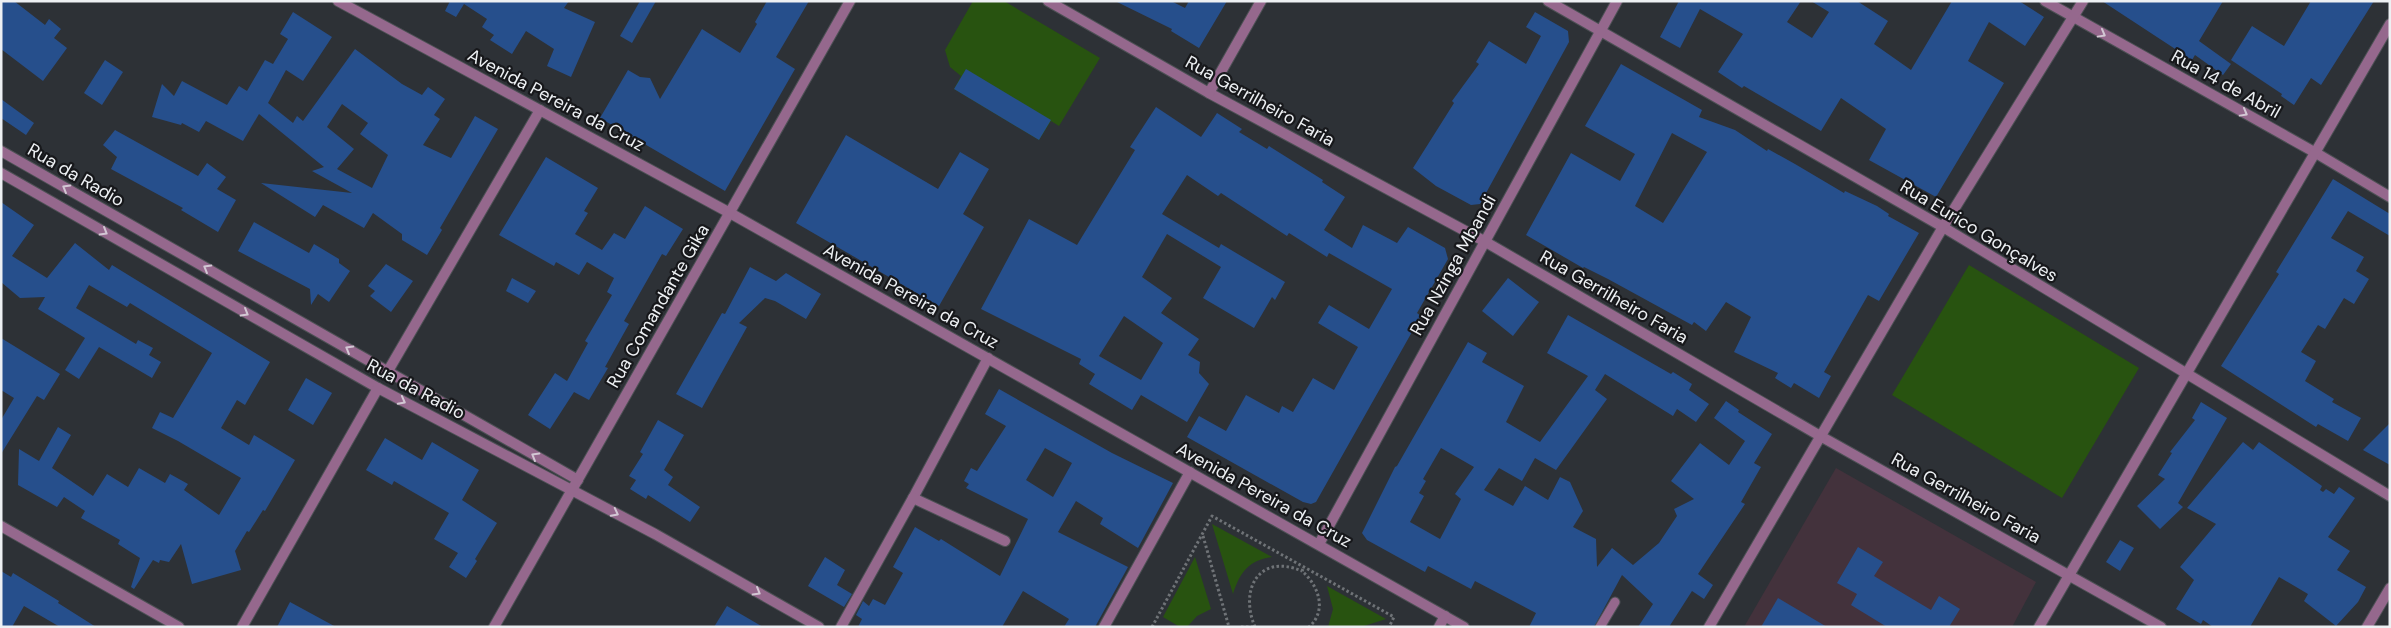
<svg xmlns="http://www.w3.org/2000/svg" width="2391" height="628" font-family="'DM Sans',sans-serif">
	<style>
		.education { fill: #43323c }
		.green { fill: #285310 }
		.building { fill: #264f8c; fill-rule: evenodd }
		.lines { fill: none; stroke-linecap: round; stroke-linejoin: round }
		.service-casing { stroke: #4c5054; stroke-width: 11 }
		.minor-casing { stroke: #4c5054; stroke-width: 12 }
		.tertiary-casing { stroke: #4c5054; stroke-width: 12 }
		.path { stroke: #6f7377; stroke-width: 3; stroke-dasharray: 2.5 2.5; stroke-linecap: butt }
		.service { stroke: #95688d; stroke-width: 9 }
		.minor { stroke: #95688d; stroke-width: 10 }
		.tertiary { stroke: #95688d; stroke-width: 10 }
		.oneway { stroke: #d3c7d4 }
		.labels { text-anchor: middle; dominant-baseline: central; stroke-width: 4.5; stroke-linejoin: round; paint-order: stroke }
		.street-label { font-size: 18px; fill: #edf0f3; stroke: #17181b }
	</style>
	<rect width="100%" height="100%" fill="#2d3136"/>
	<polygon class="education" points="1836,468 2036,582 2012,627 1744,627"/>
	<g class="green">
		<polygon points="973,1 1004,1 1100,58 1059,126 1051,121 1039,140 954,89 961,76 950,67 945,50"/>
		<polygon points="1969,265 2139,368 2062,498 1892,395"/>
		<path d="M1212,524L1272,557C1249,560 1240,572 1233,594Z"/>
		<polygon points="1195,557 1211,609 1197,616 1187,627 1180,627 1163,617"/>
		<polygon points="1327,586 1386,619 1361,627 1328,627 1333,609"/>
	</g>
	<g class="building">
		<polygon points="1,1 14,1 45,25 49,19 61,29 54,38 67,48 43,81 1,49"/>
		<polygon points="450,1 569,1 564,8 595,22 571,77 547,66 554,49 526,31 512,54 490,40 494,35 482,27 487,19 464,4 456,17 445,11"/>
		<polygon points="640,1 656,1 632,43 620,36"/>
		<polygon points="767,1 809,1 776,57 795,69 725,191 600,118 628,70 640,77 650,78 660,99 702,29 740,53 757,24 755,22"/>
		<polygon points="1115,1 1171,1 1185,8 1189,1 1227,1 1199,48 1171,31 1172,29"/>
		<polygon points="1679,1 1801,1 1787,22 1812,38 1829,12 1811,1 1857,1 1888,21 1874,44 1911,70 1952,1 2019,1 2044,17 2025,46 1989,22 1968,61 2004,83 1936,197 1869,160 1886,129 1841,98 1821,131 1744,86 1742,88 1718,72 1743,34 1700,9 1680,48 1660,37"/>
		<polygon points="2102,1 2223,1 2199,41 2231,64 2223,75 2195,55 2192,60"/>
		<polygon points="2311,1 2374,1 2321,85 2311,78 2294,105 2281,96 2282,94 2231,60 2252,26 2284,46"/>
		<path d="M293,12L332,37L303,81L286,70L268,103L293,123L297,116L303,121L355,49L402,84L422,95L428,87L445,99L434,115L440,119L423,145L451,158L475,116L498,129L440,228L442,230L427,255L402,240V234L373,213L364,228L323,205L315,217L261,183L352,193L312,171L324,167L259,114L243,141L206,121L199,132L182,123L181,125L152,117L162,84L174,96L182,81L227,105L239,86L247,91L265,60L273,64L288,39L280,34ZM342,104L368,123L360,134L388,155L372,188L337,169L354,149L327,127Z"/>
		<polygon points="1535,12 1568,31 1569,42 1480,204 1471,205 1436,186 1413,168 1454,103 1452,101 1479,64 1476,62 1489,41 1526,64 1541,36 1526,27"/>
		<polygon points="105,60 123,72 102,105 84,93"/>
		<path d="M1621,64L1702,110L1699,117L1735,130L1767,151L1768,149L1795,164L1844,193L1845,191L1877,206L1889,214L1888,216L1919,233L1879,301L1868,295L1824,372L1831,376L1819,398L1794,383L1791,388L1775,378L1778,373L1734,352L1751,317L1726,302L1706,331L1694,322L1692,325L1608,279L1584,267L1583,268L1526,235L1571,153L1620,181L1635,154L1585,126ZM1672,133L1707,152L1663,223L1635,206Z"/>
		<polygon points="966,69 1051,120 1039,140 954,89"/>
		<polygon points="1,99 34,123 26,135 1,118"/>
		<path d="M1156,107L1201,137L1217,113L1242,129L1239,132L1267,149L1269,146L1323,180L1322,182L1345,197L1324,230L1352,248L1363,225L1397,243L1408,227L1445,248L1448,259L1417,313L1421,316L1316,502L1311,504L1303,502L1187,437L1199,416L1226,431L1246,395L1279,413L1282,406L1293,412L1313,378L1334,390L1358,347L1318,323L1329,305L1369,329L1392,289L1329,253L1327,257L1289,233L1287,236L1221,193L1218,196L1187,175L1162,214L1219,248L1221,244L1285,282L1275,300L1272,297L1254,328L1203,298L1221,267L1167,234L1142,277L1172,298L1161,313L1199,339L1188,355L1200,362L1199,373L1209,384L1187,422L1141,395L1132,410L1089,384L1095,374L1079,364L1081,359L981,309L1029,219L1077,245L1135,150L1130,147ZM1124,316L1163,343L1141,380L1099,356Z"/>
		<polygon points="115,130 198,176 207,163 226,177 217,189 236,200 218,232 181,210 183,208 111,169 117,157 103,145"/>
		<polygon points="846,135 938,189 960,152 989,169 963,214 984,227 939,306 796,223"/>
		<polygon points="546,157 598,188 584,211 588,213 575,234 602,250 614,233 625,239 645,206 683,229 666,256 662,254 624,321 629,324 605,367 608,368 589,400 574,392 550,429 528,415 555,373 567,381 588,343 585,341 612,295 607,292 614,278 587,262 579,275 556,262 554,266 499,235"/>
		<polygon points="2333,179 2390,214 2390,236 2348,211 2331,238 2364,257 2356,271 2369,279 2354,304 2344,298 2325,329 2318,325 2301,352 2316,361 2305,381 2334,399 2332,402 2361,418 2348,441 2318,424 2316,427 2221,366 2279,274 2276,272"/>
		<polygon points="1,202 34,225 12,256 47,278 75,243 109,270 112,265 270,362 245,405 237,400 221,428 249,445 254,435 295,460 265,511 263,510 249,532 247,531 235,551 241,570 192,584 181,544 169,562 160,560 159,563 153,560 134,589 131,587 140,558 118,544 120,540 81,518 85,511 64,497 57,507 18,485 19,449 39,461 58,427 71,435 52,468 93,496 107,474 128,487 139,468 165,483 170,474 188,484 184,490 219,515 241,478 178,441 152,428 160,412 173,418 212,353 130,303 127,307 89,285 76,308 136,344 138,340 153,348 149,355 161,362 152,378 99,347 79,379 65,370 85,338 38,309 45,297 20,298 1,282"/>
		<polygon points="254,222 309,253 314,244 339,259 339,263 350,271 329,302 318,294 311,305 310,289 238,251"/>
		<polygon points="386,264 413,281 391,312 370,296 375,291 368,286"/>
		<polygon points="750,267 776,281 786,273 821,294 806,319 775,301 765,298 739,323 747,327 702,408 676,394 722,313 725,314"/>
		<polygon points="512,278 536,291 528,303 506,291"/>
		<polygon points="1508,278 1539,302 1513,336 1482,311"/>
		<path d="M1568,315L1671,374L1673,372L1692,384L1689,390L1709,404L1696,422L1677,409L1673,416L1605,374L1595,390L1607,399L1556,470L1535,458L1522,481L1499,468L1484,490L1513,506L1525,486L1548,500L1560,477L1570,482L1583,511L1573,527L1596,539L1597,567L1612,548L1633,565L1659,543L1677,516L1674,509L1694,499L1671,481L1700,443L1729,465L1745,441L1714,418L1726,401L1739,410L1738,412L1772,434L1754,463L1761,467L1741,502L1745,504L1698,574L1713,585L1704,599L1692,591L1669,627H1638L1653,604L1622,575L1594,627H1529L1536,613L1475,581L1471,589L1428,566L1425,572L1367,540L1362,533L1395,467L1397,466L1468,342L1487,353L1482,362L1524,386L1506,422L1540,442L1588,376L1547,353ZM1441,448L1474,467L1455,494L1461,499L1440,539L1410,522L1424,496L1419,493L1426,481L1423,479Z"/>
		<polygon points="1,338 60,374 44,400 37,396 1,454 1,420 14,398 1,390"/>
		<polygon points="306,378 332,393 313,425 288,410"/>
		<path d="M999,389L1112,453L1173,483L1138,548L1100,524L1103,518L1076,501L1058,532L1128,567L1095,627H1064L1069,619L1023,591L1002,627H858L862,619L856,615L863,601L869,606L873,599L885,605L903,573L893,567L915,527L939,541L941,539L1000,576L1028,519L966,488L969,484L964,481L971,468L977,471L1006,426L985,414ZM1045,448L1072,463L1053,497L1026,480Z"/>
		<polygon points="2201,402 2227,418 2178,503 2183,507 2160,529 2137,506 2165,479 2158,475 2172,453 2170,452 2195,420 2192,418"/>
		<polygon points="658,420 684,435 664,470 673,477 668,485 700,507 690,522 648,495 646,499 630,489 636,480 629,476 643,454 640,452"/>
		<polygon points="2390,423 2390,465 2363,450"/>
		<polygon points="385,438 422,460 432,442 479,470 462,500 497,523 475,559 477,561 466,578 449,567 458,553 434,539 449,513 394,481 392,485 366,470"/>
		<polygon points="2243,442 2253,450 2259,442 2322,486 2320,490 2323,492 2326,489 2334,494 2339,487 2355,498 2328,537 2350,551 2337,570 2366,587 2358,602 2336,626 2304,601 2308,594 2279,577 2250,627 2213,627 2203,620 2201,624 2176,609 2194,580 2180,567 2216,524 2187,508"/>
		<polygon points="2120,540 2134,548 2120,571 2106,562"/>
		<polygon points="1858,547 1883,562 1874,576 1931,610 1939,596 1960,609 1949,627 1887,627 1851,605 1857,594 1837,583"/>
		<polygon points="825,557 845,570 837,585 852,594 844,607 808,586"/>
		<polygon points="1,571 11,577 13,573 59,601 58,603 96,627 60,627 24,606 12,627 1,627"/>
		<polygon points="1778,598 1827,627 1761,627"/>
		<polygon points="290,602 336,627 277,627"/>
		<polygon points="727,606 763,627 714,627"/>
	</g>
	<g class="lines">
		<defs>
			<polyline id="service" points="1600,627 1615,602"/>
			<g id="minor">
				<polyline points="338,1 730,213 1464,627"/>
				<polyline points="1048,1 1209,93 1484,241 1822,437 2161,627"/>
				<polyline points="1548,1 1943,227 2390,496"/>
				<polyline points="2045,1 2316,153 2390,197"/>
				<polyline points="1209,93 1261,1"/>
				<polyline points="1,151 578,480"/>
				<polyline points="1,173 378,388 655,534 819,627"/>
				<polyline points="388,371 540,110"/>
				<polyline points="913,498 988,358"/>
				<polyline points="1,526 179,627"/>
				<polyline points="1319,544 1617,1"/>
				<polyline points="242,627 378,388"/>
				<polyline points="841,627 913,498 1005,541"/>
				<polyline points="1104,627 1190,472"/>
				<polyline points="1439,627 1445,616"/>
				<polyline points="1709,627 1943,227 2083,1"/>
				<polyline points="2039,627 2390,24"/>
				<polyline points="2367,627 2390,588"/>
			</g>
			<polyline id="tertiary" points="494,627 850,1"/>
		</defs>
		<use href="#service" class="service-casing"/>
		<use href="#minor" class="minor-casing"/>
		<use href="#tertiary" class="tertiary-casing"/>
		<g class="path">
			<polyline points="1203,536 1229,627"/>
			<path d="M1303,569L1302,571C1318,585 1328,610 1309,627"/>
			<polyline points="1152,627 1212,516 1394,617 1389,627"/>
			<polyline points="1241,627 1254,627"/>
			<path d="M1255,627C1239,589 1259,553 1302,571"/>
		</g>
		<use href="#service" class="service"/>
		<use href="#minor" class="minor"/>
		<use href="#tertiary" class="tertiary"/>
	</g>
	<defs><path id="oneway-chevron" d="M-2-3.5L2.5 0L-2 3.5" fill="none" stroke-width="1.6" stroke-linecap="round" stroke-linejoin="round" transform="scale(1.25)"/></defs>
	<g class="oneway">
		<use href="#oneway-chevron" transform="translate(2102 34) rotate(29)"/>
		<use href="#oneway-chevron" transform="translate(2244 113) rotate(29)"/>
		<use href="#oneway-chevron" transform="translate(66 188) rotate(-150)"/>
		<use href="#oneway-chevron" transform="translate(104 232) rotate(30)"/>
		<use href="#oneway-chevron" transform="translate(207 268) rotate(-150)"/>
		<use href="#oneway-chevron" transform="translate(245 313) rotate(30)"/>
		<use href="#oneway-chevron" transform="translate(349 349) rotate(-150)"/>
		<use href="#oneway-chevron" transform="translate(402 401) rotate(28)"/>
		<use href="#oneway-chevron" transform="translate(535 456) rotate(-150)"/>
		<use href="#oneway-chevron" transform="translate(615 513) rotate(27)"/>
		<use href="#oneway-chevron" transform="translate(757 592) rotate(30)"/>
	</g>
	<g class="labels">
		<g class="street-label">
			<text transform="translate(2226 84) rotate(29)">Rua 14 de Abril</text>
			<text transform="translate(556 100) rotate(28)">Avenida Pereira da Cruz</text>
			<text transform="translate(1260 101) rotate(29)">Rua Gerrilheiro Faria</text>
			<text transform="translate(76 175) rotate(30)">Rua da Radio</text>
			<text transform="translate(1979 231) rotate(31)">Rua Eurico Gonçalves</text>
			<text transform="translate(1453 265) rotate(-61)">Rua Nzinga Mbandi</text>
			<text transform="translate(911 296) rotate(29)">Avenida Pereira da Cruz</text>
			<text transform="translate(1614 297) rotate(30)">Rua Gerrilheiro Faria</text>
			<text transform="translate(658 306) rotate(-60)">Rua Comandante Gika</text>
			<text transform="translate(416 389) rotate(28)">Rua da Radio</text>
			<text transform="translate(1264 495) rotate(29)">Avenida Pereira da Cruz</text>
			<text transform="translate(1966 498) rotate(29)">Rua Gerrilheiro Faria</text>
		</g>
	</g>
	<rect width="2391" height="628" fill="none" stroke="#edf0f3" stroke-width="5"/>
</svg>
